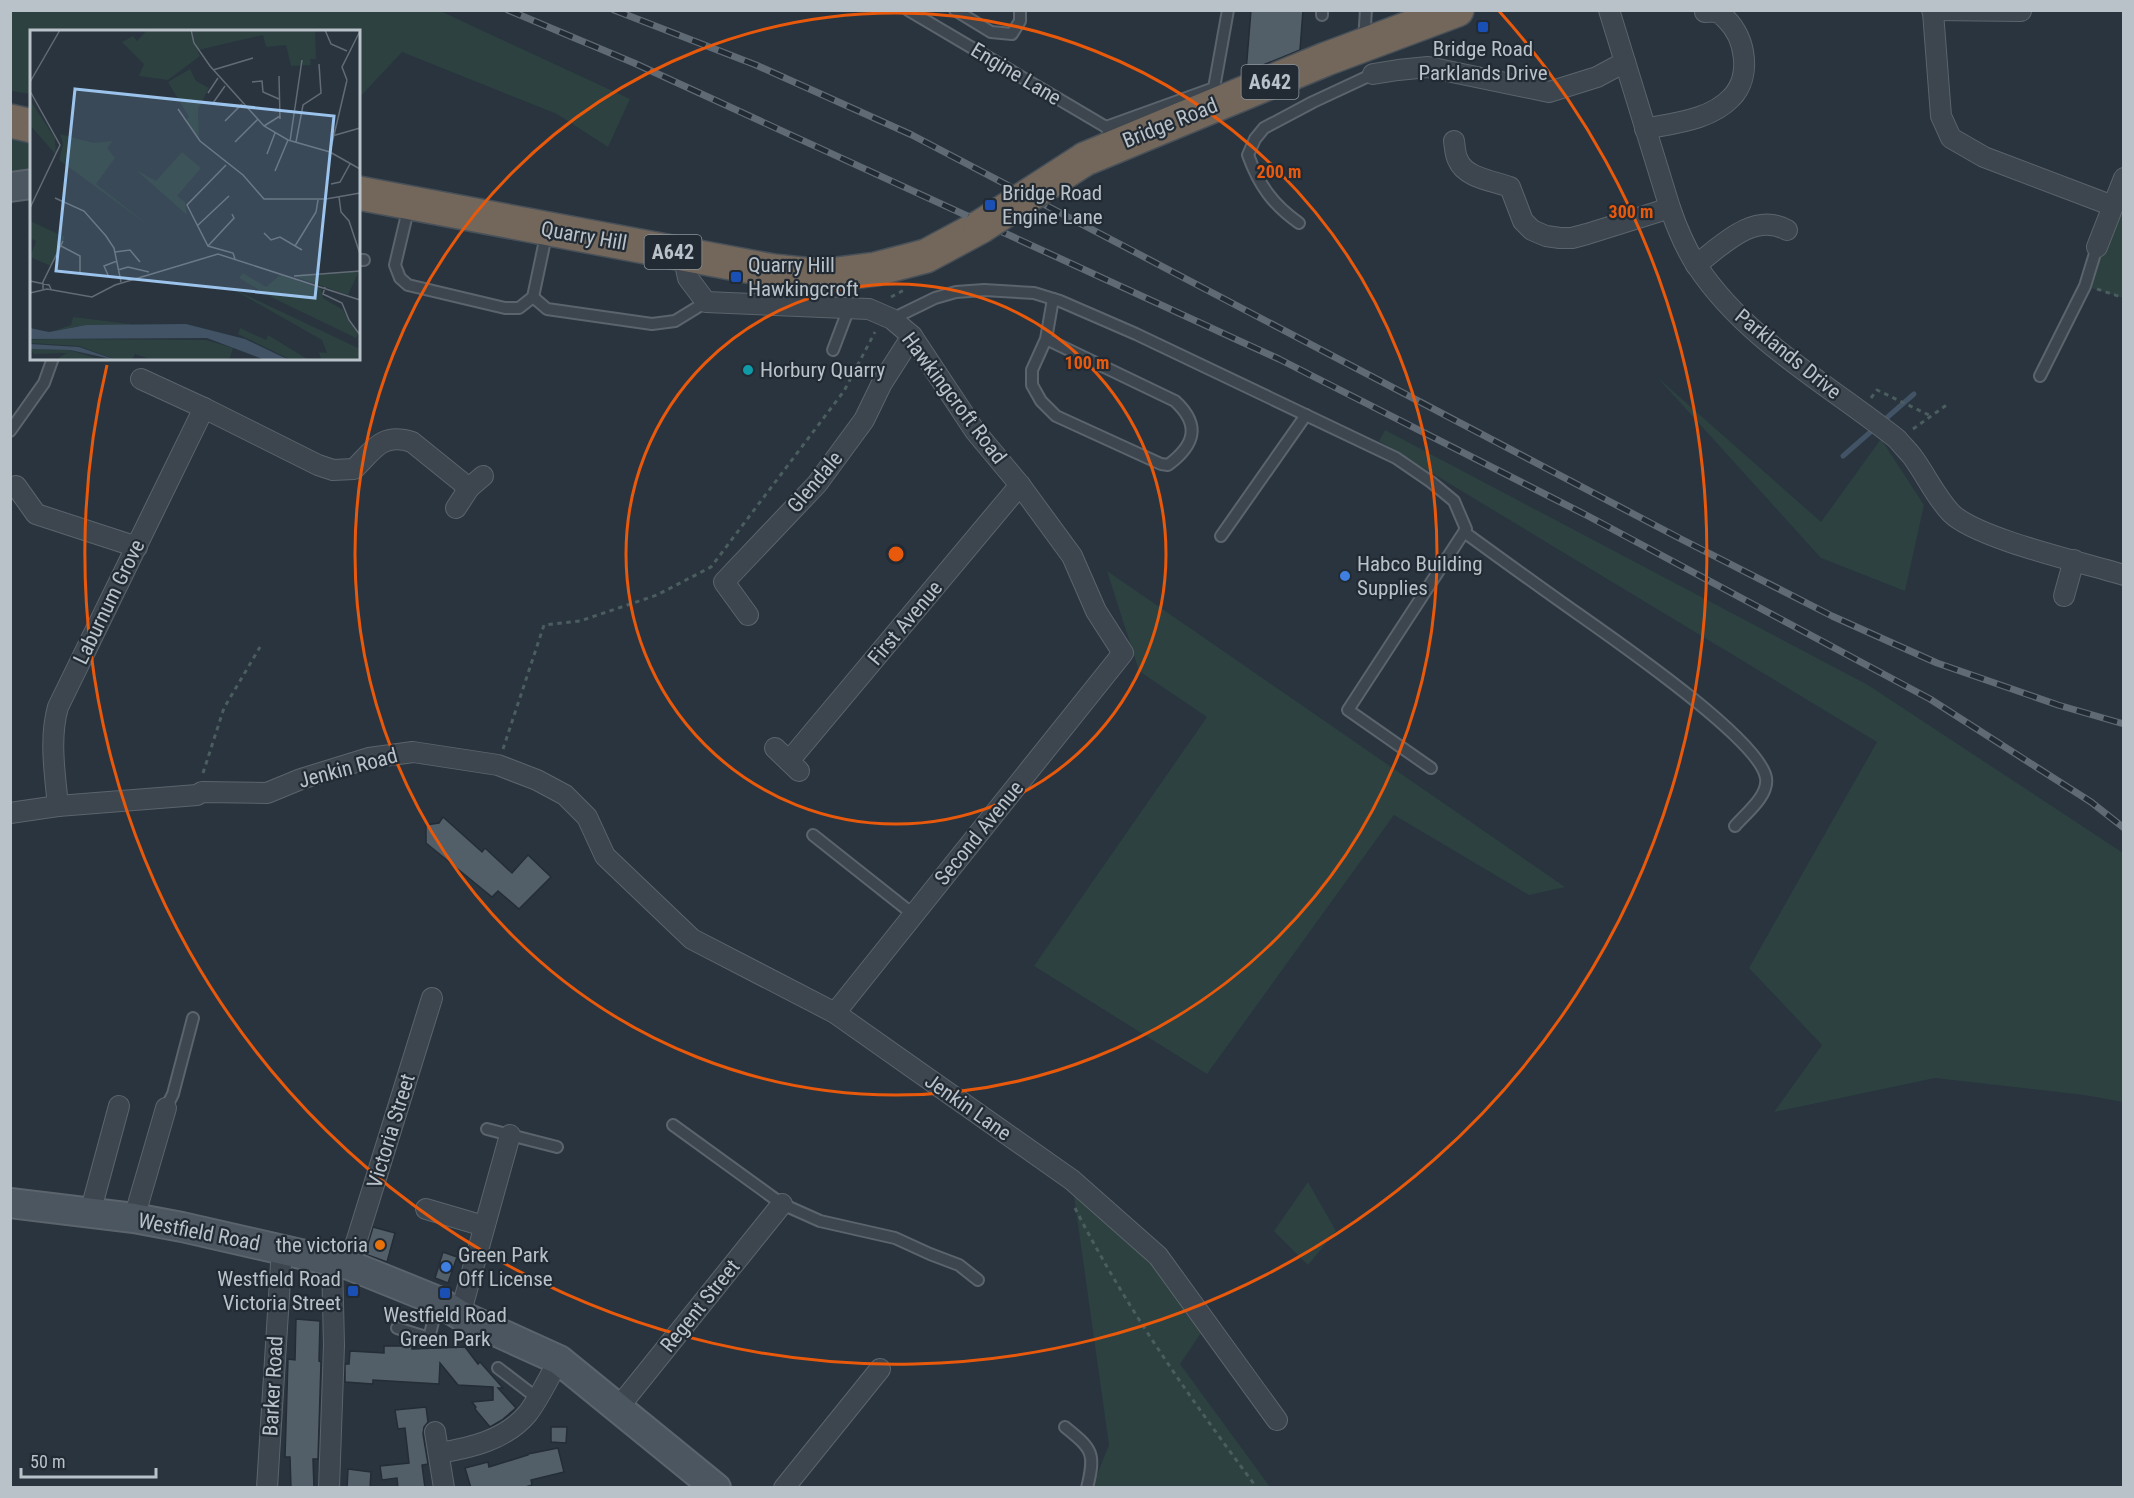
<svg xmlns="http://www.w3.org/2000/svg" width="2134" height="1498" font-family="'Roboto Condensed',sans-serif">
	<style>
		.green { fill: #2c4140 }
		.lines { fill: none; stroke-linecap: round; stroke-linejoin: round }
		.stream { stroke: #415365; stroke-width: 5 }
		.building { fill: #525f69; stroke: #242d36; stroke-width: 1.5 }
		.lane-casing { stroke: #5b646c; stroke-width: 14 }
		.street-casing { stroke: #5b646c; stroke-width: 22 }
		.secondary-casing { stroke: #5b646c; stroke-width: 32 }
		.highway-casing { stroke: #485159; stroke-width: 36 }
		.path { stroke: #4b5d5e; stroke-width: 3; stroke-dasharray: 4.5 4.5; stroke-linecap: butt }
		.lane { stroke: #3d464e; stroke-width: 10 }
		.street { stroke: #3d464e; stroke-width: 20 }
		.secondary { stroke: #4b5661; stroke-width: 28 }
		.highway { stroke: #73675b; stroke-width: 33 }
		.rail-casing { stroke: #5f6a75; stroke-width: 7 }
		.rail { stroke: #222b34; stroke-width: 4.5; stroke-dasharray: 14; stroke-linecap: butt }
		.highway-bridge-casing { stroke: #485159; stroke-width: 36; stroke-linecap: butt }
		.highway-bridge { stroke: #73675b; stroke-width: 33 }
		.ring { fill: none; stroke: #e8590c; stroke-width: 3 }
		.transit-dot { fill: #1a4fb4; stroke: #222b34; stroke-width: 2 }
		.culture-dot { fill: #0f9aa8; stroke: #222b34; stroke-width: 2 }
		.shop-dot { fill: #3f7fe0; stroke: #222b34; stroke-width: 2 }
		.food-dot { fill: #e8710a; stroke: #222b34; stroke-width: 2 }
		.labels { text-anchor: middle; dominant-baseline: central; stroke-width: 4.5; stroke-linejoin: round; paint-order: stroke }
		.shield { fill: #222b34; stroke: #8c949c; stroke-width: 1.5 }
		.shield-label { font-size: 20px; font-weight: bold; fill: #b9c1c9 }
		.poi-label { font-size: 21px; fill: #b9c1c9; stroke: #222b34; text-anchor: start }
		.street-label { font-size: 21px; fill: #b9c1c9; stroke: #222b34 }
		.inset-road { fill: none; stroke: #636c76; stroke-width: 1.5 }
		.view { fill: #9bc3ec; fill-opacity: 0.15; stroke: #9bc3ec; stroke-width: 3 }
		.inset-edge { fill: none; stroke: #b9c1c9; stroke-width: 3 }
		.centre { fill: #e8590c; stroke: #222b34; stroke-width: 3 }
		.ring-label { font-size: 18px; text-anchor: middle; font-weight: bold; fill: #e8590c; stroke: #222b34; stroke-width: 4.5; stroke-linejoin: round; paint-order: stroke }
	</style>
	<rect width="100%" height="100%" fill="#29343e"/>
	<g class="green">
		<polygon points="438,10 630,99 608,147 557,114 402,52 359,98 358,32 32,32 31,94 11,91 11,11"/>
		<polygon points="10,121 31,126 31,184 11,187"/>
		<polygon points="2123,178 2123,298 2085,286"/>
		<polygon points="1657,377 1821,522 1881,439 1924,505 1905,591 1821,558"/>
		<polygon points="1385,430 1868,685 2123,853 2123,1102 2084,1095 1935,1078 1774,1112 1822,1045 1749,968 1877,742 1379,441"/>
		<polygon points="1107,571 1145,597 1565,887 1529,895 1394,815 1207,1074 1034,966 1207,717 1139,671"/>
		<polygon points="1308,1182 1336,1231 1308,1265 1274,1231"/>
		<polygon points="1074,1196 1150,1260 1201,1333 1180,1364 1270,1487 1092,1487 1109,1445"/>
	</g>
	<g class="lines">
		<polyline class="stream" points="1843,456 1914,394"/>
	</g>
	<g class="building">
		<polygon points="1251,10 1303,10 1300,50 1246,72"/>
		<polygon points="443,817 482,852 485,848 512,873 528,855 551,877 519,909 498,891 492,897 426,843 426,825 439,823"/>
		<polygon points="373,1227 395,1233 387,1262 365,1254"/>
		<polygon points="443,1252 457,1257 448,1283 435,1278"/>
		<polygon points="296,1319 320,1321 319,1361 321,1362 318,1459 313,1459 314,1488 291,1488 290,1457 285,1457 288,1359 295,1360"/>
		<polygon points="384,1346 412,1346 412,1349 465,1347 478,1364 480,1362 503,1388 498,1388 516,1408 502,1420 490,1427 475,1409 476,1407 472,1402 493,1400 493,1387 458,1385 440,1363 439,1384 373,1380 373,1384 345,1382 345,1364 349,1364 350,1351 384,1353"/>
		<polygon points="426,1407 428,1422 424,1427 423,1434 428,1464 422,1465 425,1488 398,1488 397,1478 382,1480 380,1466 409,1463 405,1428 398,1429 395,1410"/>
		<polygon points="551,1427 567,1427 566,1443 551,1442"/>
		<polygon points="558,1448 564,1472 531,1480 532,1485 522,1488 471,1488 465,1468 488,1462 489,1467 528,1455 528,1454"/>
		<polygon points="348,1469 371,1472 370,1488 347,1488"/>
	</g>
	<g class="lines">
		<defs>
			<g id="lane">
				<polyline points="908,10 1106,127 1115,144"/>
				<polyline points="955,10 991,32 1012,34 1020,21 1020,10"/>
				<polyline points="1322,15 1322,10"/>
				<polyline points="1364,40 1366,10"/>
				<polyline points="1106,127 1214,88 1228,10"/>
				<polyline points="409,206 395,265 400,278 408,285 505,308 519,308 533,297 547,231"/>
				<path d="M1299,223C1273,205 1259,185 1248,155L1255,139L1264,128L1313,102L1373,74"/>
				<polyline points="358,260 364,260"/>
				<polyline points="533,297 547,309 652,324 675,321 706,302"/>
				<polyline points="892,319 935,298 956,292 984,290 1034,293 1060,301 1136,334 1396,458 1431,482 1454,501 1466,529 1348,710 1431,768"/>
				<path d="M1046,339L1175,401C1201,425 1195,445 1168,465L1161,464L1056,416L1041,401L1032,385V370L1046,339L1053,299"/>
				<polyline points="833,350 849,308"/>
				<polyline points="2040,376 2085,286 2097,247"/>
				<polyline points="10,431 44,383 53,358"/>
				<path d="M1464,532C1497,556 1530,580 1564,604C1602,631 1760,738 1766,778C1769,796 1745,814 1735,826"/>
				<polyline points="1221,536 1306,415"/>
				<polyline points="813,835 914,915"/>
				<polyline points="166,1108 173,1094 193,1018"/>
				<polyline points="673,1125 782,1204 820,1221 895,1238 930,1254 959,1265 978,1280"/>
				<polyline points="487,1129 557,1147"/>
				<polyline points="397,1328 429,1338 438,1302"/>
				<polyline points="498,1368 537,1398"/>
				<path d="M1065,1427C1092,1449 1096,1452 1087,1488"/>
			</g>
			<g id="street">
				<path d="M1609,10L1670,208C1677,228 1685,248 1697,266C1747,341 1828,384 1897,439C1902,445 1907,450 1912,456C1926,475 1935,496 1951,513C1977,539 2085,563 2124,575"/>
				<polyline points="1932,10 2021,11"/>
				<polyline points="1933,12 1941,116 1951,138 1984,157 2113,206"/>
				<polyline points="1373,74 1398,70 1428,67 1549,92 1597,77 1625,62"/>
				<path d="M1645,129C1674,123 1710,120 1731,98C1752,77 1746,38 1726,19C1725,18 1720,13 1719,13C1715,11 1709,12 1705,12"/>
				<path d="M1454,141C1455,147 1455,155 1458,160C1465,178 1494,181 1510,187L1523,221L1532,230L1546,236L1560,238H1572L1587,234L1670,208"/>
				<polyline points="2097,247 2124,178"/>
				<polyline points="683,254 688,278 706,302 869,309 892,319 912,336 975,431 1020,485 1072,556 1096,611 1123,653 835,1013"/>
				<path d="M1696,265C1721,246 1754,211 1787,230"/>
				<path d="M141,379L204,408L318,465L333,470L354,469C373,451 381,432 412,442L469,488"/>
				<polyline points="16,486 36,514 137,547"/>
				<polyline points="456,508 469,488 483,476"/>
				<polyline points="2064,596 2074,560"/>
				<polyline points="748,615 724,582 817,484 864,420 882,383 912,336"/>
				<polyline points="775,748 799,771"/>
				<polyline points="789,761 1020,485"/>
				<path d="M58,806C55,774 49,739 58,707L204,408"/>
				<polyline points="10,813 58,806 197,795 202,792 267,793 301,779 369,758 413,752 498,765 537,780 565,795 587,817 605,856 692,939 835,1013 1072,1180 1158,1256 1277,1420"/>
				<polyline points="426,1209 484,1226"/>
				<polyline points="90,1213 119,1106"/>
				<polyline points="134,1218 166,1108"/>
				<polyline points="349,1265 432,998"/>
				<polyline points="460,1315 510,1135"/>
				<polyline points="618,1408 782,1204"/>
				<polyline points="435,1432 444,1488"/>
				<path d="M439,1453C470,1448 506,1440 528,1413C540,1397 549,1377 559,1360"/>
				<polyline points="267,1488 282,1248"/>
				<polyline points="329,1488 334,1345 332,1261"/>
				<polyline points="784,1488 880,1369"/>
			</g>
			<g id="secondary">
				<polyline points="10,187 32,184"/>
				<polyline points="10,1203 134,1218 182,1227 349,1265 438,1301 460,1315 559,1360 716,1488"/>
			</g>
			<g id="highway">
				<polyline points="10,121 32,126"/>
				<polyline points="1085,159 1326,59 1457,10"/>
				<polyline points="358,193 773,271 822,276 876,269 926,256 980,227"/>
			</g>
		</defs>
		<use href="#lane" class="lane-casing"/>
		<use href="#street" class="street-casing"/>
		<use href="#secondary" class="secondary-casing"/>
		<use href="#highway" class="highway-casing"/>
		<g class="path">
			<polyline points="2097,289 2124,298"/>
			<polyline points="891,297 906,289"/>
			<polyline points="1871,398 1877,390 1931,416"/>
			<polyline points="1913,429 1948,404"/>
			<polyline points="503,749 544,625 580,621 657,595 711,567 844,391 875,332"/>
			<polyline points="203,773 224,708 260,647"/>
			<path d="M1075,1208C1126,1308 1190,1398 1257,1488"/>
		</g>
		<use href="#lane" class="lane"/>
		<use href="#street" class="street"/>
		<use href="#secondary" class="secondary"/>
		<use href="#highway" class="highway"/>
		<defs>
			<g id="rail">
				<polyline points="508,10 634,63 1279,359 1588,516 1930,699 2091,802 2124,828"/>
				<polyline points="614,10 756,65 912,135 1681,539 1832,616 1937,663 2058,705 2124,724"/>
			</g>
		</defs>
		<use href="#rail" class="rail-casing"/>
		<use href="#rail" class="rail"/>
		<defs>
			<polyline id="highway-bridge" points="980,227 1085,159"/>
		</defs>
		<use href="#highway-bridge" class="highway-bridge-casing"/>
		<use href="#highway-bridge" class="highway-bridge"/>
	</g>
	<g class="ring">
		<circle cx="896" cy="554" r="270"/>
		<circle cx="896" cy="554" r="541"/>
		<path d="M1499 11A811 811 0 1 1 107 365"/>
	</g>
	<g class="transit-dot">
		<rect x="1477" y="21" width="12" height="12" rx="3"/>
		<rect x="984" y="199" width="12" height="12" rx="3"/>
		<rect x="730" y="271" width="12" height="12" rx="3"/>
		<rect x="347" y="1285" width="12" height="12" rx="3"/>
		<rect x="439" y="1287" width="12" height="12" rx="3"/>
	</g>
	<circle class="culture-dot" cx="748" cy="370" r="6"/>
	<g class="shop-dot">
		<circle cx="1345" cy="576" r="6"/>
		<circle cx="446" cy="1267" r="6"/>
	</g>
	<circle class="food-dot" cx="380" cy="1245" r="6"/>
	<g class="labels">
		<g class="shield">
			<rect x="1241.5" y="65" width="57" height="34" rx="4.5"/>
			<rect x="644.5" y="235" width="57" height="34" rx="4.5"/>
		</g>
		<g class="shield-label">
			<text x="1270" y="82">A642</text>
			<text x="673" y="252">A642</text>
		</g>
		<g class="poi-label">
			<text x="1483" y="49" text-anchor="middle">Bridge Road<tspan x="1483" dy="24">Parklands Drive</tspan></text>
			<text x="1002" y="193">Bridge Road<tspan x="1002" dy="24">Engine Lane</tspan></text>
			<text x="748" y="265">Quarry Hill<tspan x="748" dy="24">Hawkingcroft</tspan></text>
			<text x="760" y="370">Horbury Quarry</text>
			<text x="1357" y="564">Habco Building<tspan x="1357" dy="24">Supplies</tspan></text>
			<text x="368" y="1245" text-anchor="end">the victoria</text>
			<text x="458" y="1255">Green Park<tspan x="458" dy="24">Off License</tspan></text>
			<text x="341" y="1279" text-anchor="end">Westfield Road<tspan x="341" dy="24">Victoria Street</tspan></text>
			<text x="445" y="1315" text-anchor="middle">Westfield Road<tspan x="445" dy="24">Green Park</tspan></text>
		</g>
		<g class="street-label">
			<text transform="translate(1016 74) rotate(31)">Engine Lane</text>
			<text transform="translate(1170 123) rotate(-22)">Bridge Road</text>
			<text transform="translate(584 236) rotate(10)">Quarry Hill</text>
			<text transform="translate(1788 354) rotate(39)">Parklands Drive</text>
			<text transform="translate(954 398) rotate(53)">Hawkingcroft Road</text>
			<text transform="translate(815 482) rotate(-50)">Glendale</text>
			<text transform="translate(109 602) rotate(-64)">Laburnum Grove</text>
			<text transform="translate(905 623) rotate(-50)">First Avenue</text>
			<text transform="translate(348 768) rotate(-15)">Jenkin Road</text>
			<text transform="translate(979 833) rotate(-51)">Second Avenue</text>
			<text transform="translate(968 1107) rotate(35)">Jenkin Lane</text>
			<text transform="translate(391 1131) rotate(-73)">Victoria Street</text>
			<text transform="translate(199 1232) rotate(11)">Westfield Road</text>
			<text transform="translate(700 1306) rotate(-51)">Regent Street</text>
			<text transform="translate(273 1386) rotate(-87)">Barker Road</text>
		</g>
	</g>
	<g transform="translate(30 30)">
		<rect width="330" height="330" fill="#29343e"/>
		<path d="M117,0H159L170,26L138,50L109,46L114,34L92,12L103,6L107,11ZM161,0H285L286,29H280L281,35L261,36L256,15L236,17L233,5L168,20ZM160,39L166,51L179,58L168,79L169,109L156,91L159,87L138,52ZM0,70L25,108L26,125L0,95ZM30,104L63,113L83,111L77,118L85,128L66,154L122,198L29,130L33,114ZM152,122L171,138L147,166L155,172L157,185L106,140L126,151ZM0,191L35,207L21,236L0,227L6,211L0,208ZM329,241L318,265L264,246ZM213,243L236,257L250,245L291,259L293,268L313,280L328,304L326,308L245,269L209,248ZM199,257L330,319V330H291L289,322L297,323L292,310ZM43,287L100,294L101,296L56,295L23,301L41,295ZM210,298L236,310L238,305L279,330H261L208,304ZM25,309L176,310L203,318L199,330H123L105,324L102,330H87L49,316L0,313V310ZM0,319L39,320L72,330H25L37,323L4,324Z" fill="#2c4140"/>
		<path d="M156,294L215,309L259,330H235L177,308L0,309V298L19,302L56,295ZM0,314L49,317L86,330L40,320L0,319Z" fill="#415365"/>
		<path class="inset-road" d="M161,0L164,13L180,36L234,96L258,110L300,122L330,139M295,0L301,14L317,21M183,40L223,28M249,46L250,89M317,50L312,37L330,1M0,52L30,0M222,52L232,51L233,62L249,69M0,61L30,115L0,178M178,63L188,48M183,73L195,56M148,79L170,111L213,145L234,169H296L330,163M195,91L212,74M234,96L250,86M302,106L330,98M260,111L272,30M205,112L228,89M266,112L273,75L291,63L289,34M300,122L317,50M237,124L245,103M196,135L157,175L178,216L203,223L205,229M245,141L258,110M301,154L310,152L320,134M309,167L311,182L319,191L330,224M25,168L54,181L76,206L84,218L91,252M167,196L199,166M234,203L241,210L250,207L272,220M31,216L50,226V242M178,216L204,188L202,184M265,216L286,182L288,170M85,222L100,220L110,232M88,240L98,237L119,242M78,245L74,236L87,231M264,246L330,241M0,251L19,255L21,259M295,257L293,264L312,273L319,290L330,305M13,259V252L33,211M0,263L17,259L62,267L85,255L188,224L330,270"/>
		<path class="view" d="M45,59L304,86L285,268L26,241Z"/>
		<rect width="330" height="330" class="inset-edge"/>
	</g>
	<circle cx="896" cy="554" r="9" class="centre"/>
	<g class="ring-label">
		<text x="1279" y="178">200 m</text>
		<text x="1631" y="218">300 m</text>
		<text x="1087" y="369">100 m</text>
	</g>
	<rect width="2134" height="1498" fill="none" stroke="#b9c1c9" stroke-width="24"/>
	<path d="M21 1468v9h135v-9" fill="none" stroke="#b9c1c9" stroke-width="3"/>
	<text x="30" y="1468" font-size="18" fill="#b9c1c9" stroke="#222b34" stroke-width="4.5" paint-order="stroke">50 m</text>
</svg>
